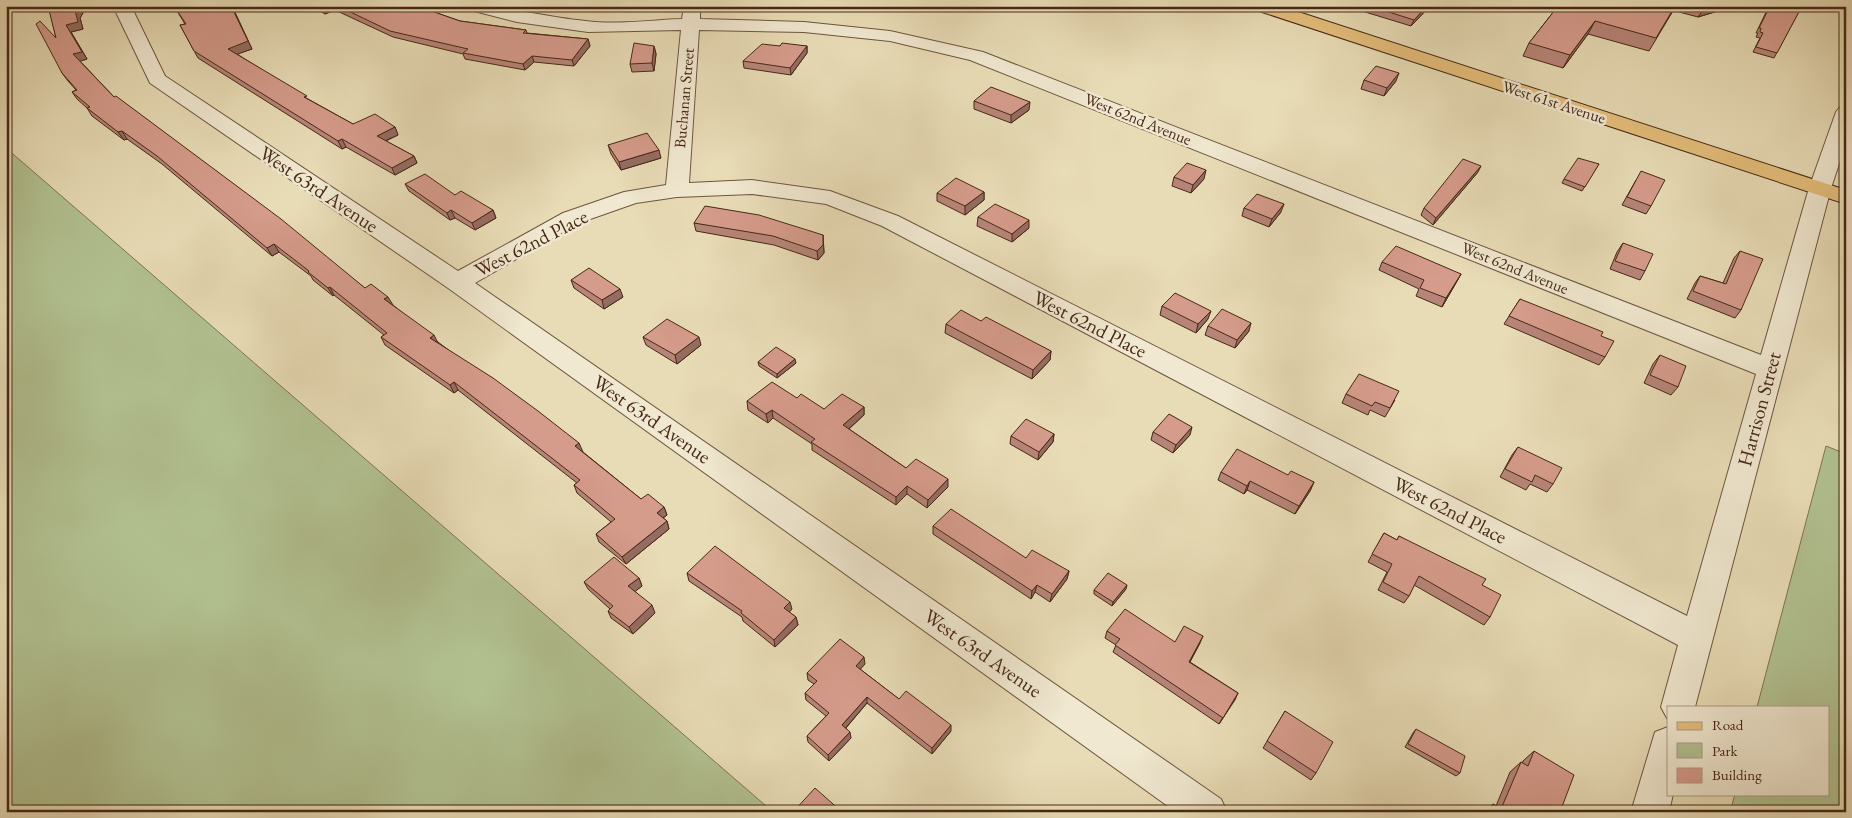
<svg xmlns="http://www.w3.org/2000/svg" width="1852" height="818" font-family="'EB Garamond',serif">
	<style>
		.green { fill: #b2c191; stroke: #7c7454 }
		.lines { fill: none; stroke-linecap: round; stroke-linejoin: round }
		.minor-casing { stroke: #6f553f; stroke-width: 2 }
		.major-casing { stroke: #472817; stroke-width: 2 }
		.minor { fill: #f0e8d0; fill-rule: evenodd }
		.major { fill: #e4be7b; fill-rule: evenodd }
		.wall { fill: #b78578; stroke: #472817 }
		.shaded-wall { fill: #956c61; stroke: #472817 }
		.building { fill: #d59b8b; stroke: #472817 }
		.labels { text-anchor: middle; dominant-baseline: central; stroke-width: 5; stroke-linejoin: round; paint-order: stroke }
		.far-street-label { font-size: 16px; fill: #472817; stroke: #f0e8d0 }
		.street-label { font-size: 20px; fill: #472817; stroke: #f0e8d0 }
	</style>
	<rect width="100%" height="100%" fill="#e8dcb6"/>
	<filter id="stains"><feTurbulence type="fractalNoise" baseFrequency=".004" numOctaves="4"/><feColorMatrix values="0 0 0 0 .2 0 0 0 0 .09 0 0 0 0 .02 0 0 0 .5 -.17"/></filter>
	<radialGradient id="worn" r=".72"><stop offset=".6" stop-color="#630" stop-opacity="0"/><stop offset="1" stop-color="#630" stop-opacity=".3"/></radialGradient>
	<g class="green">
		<polygon points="6,148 773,812 6,812"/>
		<polygon points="1826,446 1846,454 1846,812 1730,812 1735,794 1828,794 1828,707 1757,707"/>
	</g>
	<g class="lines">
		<defs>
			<g id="minor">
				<path d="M113,6H131L165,76L458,271L563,213L624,192L666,185L681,30L588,32L517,22L470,10L467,6C507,6 546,17 586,21C617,25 651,20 682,19L684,6H700V19L804,22L890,31L983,52L1761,355L1809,188L1836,112L1839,108L1846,106V143L1831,188L1695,707H1668V720L1661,707L1678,645L882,226L826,204L752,194L677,197L636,203L579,223L475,283L1221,799L1227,812H1176L448,288L150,83ZM699,30L804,32L890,41L970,60L1756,374L1687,616L898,216L830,191L752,180L689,183Z"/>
				<polygon points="1668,727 1668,794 1673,794 1669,812 1631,812 1655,732"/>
			</g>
			<polygon id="major" points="1253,6 1280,6 1846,190 1846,204 1256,10"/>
		</defs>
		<use href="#minor" class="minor-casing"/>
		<use href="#major" class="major-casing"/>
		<use href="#minor" class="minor"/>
		<use href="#major" class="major"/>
	</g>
	<g class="wall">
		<polygon points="45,6 78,6 83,13 80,18 83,29 71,32 87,59 80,61 114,97 365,288 393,305 438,342 583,452 641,499 664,507 667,515 663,518 667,521 669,529 626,564 599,542 596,534 611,522 577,493 574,485 577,483 458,390 454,393 385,345 381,337 384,335 334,295 333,296 313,280 311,276 279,252 272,256 162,164 127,139 124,140 92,116 87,108 77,99 72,92 76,90 68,81 62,73 56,38 49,8"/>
		<polygon points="174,6 232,6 252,49 237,54 308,99 353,124 395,127 398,135 386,141 414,156 417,163 395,175 346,147 342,149 198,58 180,25 185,24"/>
		<polygon points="311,6 417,6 460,21 526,30 527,33 588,39 590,46 574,66 534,62 525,70 465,59 463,54 393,37 335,10 325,14"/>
		<polygon points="1353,6 1430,6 1411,26 1352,8"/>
		<polygon points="1558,6 1676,6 1649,51 1588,34 1563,68 1523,56 1529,43"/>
		<polygon points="1682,6 1729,6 1728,8 1698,17 1679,12"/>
		<polygon points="1769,6 1802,6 1774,58 1753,52 1760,38 1756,37 1758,33 1756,33"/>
		<polygon points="654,46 656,54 654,71 632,72 630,64"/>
		<polygon points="780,46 807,46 807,53 791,75 744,68 743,61"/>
		<polygon points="1364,80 1396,81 1384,96 1361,89"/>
		<polygon points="974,101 1029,110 1011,123 974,109"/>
		<polygon points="608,145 661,158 621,170 611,154"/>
		<polygon points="1599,164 1582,191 1562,183 1564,179"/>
		<polygon points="1478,172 1433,225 1421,215 1424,208"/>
		<polygon points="1174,177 1204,179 1191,193 1172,186"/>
		<polygon points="1636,180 1651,206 1646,214 1622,205"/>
		<polygon points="405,184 455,195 493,210 496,218 475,230 455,218 450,220 409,191"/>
		<polygon points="984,192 984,200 965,215 937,201 937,193"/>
		<polygon points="1244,208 1281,212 1269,227 1242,216"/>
		<polygon points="978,217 1029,228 1012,242 977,226"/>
		<polygon points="694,223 823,235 824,253 818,260 774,245 696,231"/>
		<polygon points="1623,243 1645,271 1640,280 1610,269 1617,252"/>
		<polygon points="1740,251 1741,310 1735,318 1687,299 1695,283 1700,276 1723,283 1734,258"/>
		<polygon points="1382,262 1461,274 1442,307 1416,296 1419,289 1379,270"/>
		<polygon points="571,280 623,297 604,309 574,288"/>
		<polygon points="1520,299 1605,357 1599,365 1504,324"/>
		<polygon points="1162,306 1208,319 1196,333 1160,315"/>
		<polygon points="981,321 1051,351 1050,360 1032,379 945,333 946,324"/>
		<polygon points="1208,326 1249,331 1235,348 1205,335"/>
		<polygon points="643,337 701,345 677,364 646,345"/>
		<polygon points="1660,355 1678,387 1671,395 1644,383 1653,364"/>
		<polygon points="758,362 796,363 777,378 759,366"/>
		<polygon points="1346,394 1395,400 1385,417 1370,410 1368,415 1342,403"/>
		<polygon points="797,398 824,409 864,407 864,415 849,429 906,468 948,487 927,508 907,494 896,505 812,450 812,444 773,418 768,423 748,410 747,401"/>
		<polygon points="1153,432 1190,435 1173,453 1151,440"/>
		<polygon points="1054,434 1053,442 1038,460 1010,444 1011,436"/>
		<polygon points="1518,447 1553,484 1547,492 1530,484 1526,490 1500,477 1512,455"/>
		<polygon points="1221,472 1288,475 1314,482 1310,491 1295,514 1247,490 1244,494 1218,480"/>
		<polygon points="933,526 1026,558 1069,571 1067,579 1050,602 1035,592 1031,599 933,534"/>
		<polygon points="1384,533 1397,540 1399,536 1482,585 1490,617 1484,625 1414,585 1409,596 1404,603 1378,590 1387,572 1368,562"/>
		<polygon points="687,573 792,609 789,612 796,617 798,625 775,647 743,621 742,617 689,581"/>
		<polygon points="639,578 642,586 635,591 655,613 633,634 611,618 608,611 610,609 588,589 584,582"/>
		<polygon points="1126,589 1112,606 1094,594 1094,590"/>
		<polygon points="1107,631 1175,642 1200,643 1190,662 1238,693 1219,724 1113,652 1116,645 1105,638"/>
		<polygon points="865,664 860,669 899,699 951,731 932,754 867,703 846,728 851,738 829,761 808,742 807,736 826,716 806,700 805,693 814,684 808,680 807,673"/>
		<polygon points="1285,711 1316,773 1311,780 1263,748"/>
		<polygon points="1416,729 1460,773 1456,776 1405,747 1413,733"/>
		<polygon points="1534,751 1560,812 1485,812 1493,804 1496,806 1510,772 1521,762 1522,763 1523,761"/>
	</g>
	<g class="shaded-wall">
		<polygon points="78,6 83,13 80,18 83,29 71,32 87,59 78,62 73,54 66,25"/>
		<polygon points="232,6 252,49 232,56 228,49"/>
		<polygon points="325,6 334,6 335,10 325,14 323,7"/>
		<polygon points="1427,6 1430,6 1411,26 1414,20"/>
		<polygon points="1716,6 1729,6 1728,8 1698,17 1703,10"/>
		<polygon points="1595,21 1588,34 1563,68 1570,55"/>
		<polygon points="588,39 590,46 574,66 572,60"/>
		<polygon points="654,46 656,54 654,71 652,63"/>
		<polygon points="807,46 807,53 791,75 790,68"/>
		<polygon points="532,56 534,62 525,70 523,64"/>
		<polygon points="1399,73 1396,81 1384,96 1387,88"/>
		<polygon points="1030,102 1029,110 1011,123 1011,115"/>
		<polygon points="395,127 398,135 380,143 377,136"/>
		<polygon points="122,131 127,139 124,140 118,132"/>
		<polygon points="342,139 346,147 342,149 338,141"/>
		<polygon points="659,150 661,158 621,170 619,162"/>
		<polygon points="414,156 417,163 395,175 392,168"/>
		<polygon points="1481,166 1478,172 1433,225 1436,218"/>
		<polygon points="1206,170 1204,179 1191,193 1193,185"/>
		<polygon points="984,192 984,200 965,215 965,206"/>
		<polygon points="1284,204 1281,212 1269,227 1272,219"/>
		<polygon points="451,210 455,218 450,220 447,213"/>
		<polygon points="493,210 496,218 475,230 472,223"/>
		<polygon points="1029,220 1029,228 1012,242 1012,234"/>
		<polygon points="823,235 824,253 818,260 817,251"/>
		<polygon points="274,244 279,252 272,256 267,248"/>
		<polygon points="1461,274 1456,283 1442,307 1446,298"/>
		<polygon points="330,287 334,295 333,296 328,288"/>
		<polygon points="620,289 623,297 604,309 602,300"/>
		<polygon points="388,297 393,305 388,308 384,299"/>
		<polygon points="1211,311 1208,319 1196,333 1198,324"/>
		<polygon points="1251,323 1249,331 1235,348 1237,340"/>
		<polygon points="434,335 438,343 430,338"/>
		<polygon points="699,337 701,345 677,364 675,355"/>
		<polygon points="1051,351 1050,360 1032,379 1033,370"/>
		<polygon points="795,359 796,363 777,378 777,374"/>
		<polygon points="454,382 458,390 454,393 450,385"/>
		<polygon points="864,407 864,415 844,433 843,425"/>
		<polygon points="772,410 773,418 768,423 766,414"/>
		<polygon points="1192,427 1190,435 1173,453 1176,445"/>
		<polygon points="1054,434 1053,442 1038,460 1039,452"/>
		<polygon points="579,443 583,452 579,454 575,446"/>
		<polygon points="948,479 948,487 927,508 928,500"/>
		<polygon points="1250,481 1247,490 1244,494 1247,486"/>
		<polygon points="1314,482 1310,491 1295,514 1299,506"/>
		<polygon points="907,486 907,494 896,505 896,497"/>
		<polygon points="664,507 667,515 659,521 657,513"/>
		<polygon points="667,521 669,529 626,564 622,557"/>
		<polygon points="1069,571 1067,579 1050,602 1052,594"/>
		<polygon points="639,578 642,586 632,594 628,586"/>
		<polygon points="1037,585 1035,592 1031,599 1032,591"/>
		<polygon points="1127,585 1126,589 1112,606 1113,602"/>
		<polygon points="790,602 792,609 786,616 784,608"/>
		<polygon points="652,605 655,613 633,634 629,627"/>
		<polygon points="796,617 798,625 775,647 774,640"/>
		<polygon points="1203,636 1200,643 1186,669 1189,662"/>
		<polygon points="864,657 865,664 857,673 856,666"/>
		<polygon points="1238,693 1235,700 1219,724 1223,718"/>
		<polygon points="867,697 867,703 843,731 842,725"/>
		<polygon points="951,725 951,731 932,754 932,748"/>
		<polygon points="850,732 851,738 829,761 828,755"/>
	</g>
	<g class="building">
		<polygon points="48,6 78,6 75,10 78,22 66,25 82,52 73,54 114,97 116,96 281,219 365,288 371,284 388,297 384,299 434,335 430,338 493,378 538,411 579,443 575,446 641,499 648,494 664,507 657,513 667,521 622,557 596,534 615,519 574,485 580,480 454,382 450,385 381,337 387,333 330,287 328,288 308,272 309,271 274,244 267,248 157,156 122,131 118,132 87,108 90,107 72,92 77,90 62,73 36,24 40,21 56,38"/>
		<polygon points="174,6 231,6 248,41 228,49 307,96 304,97 353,124 375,114 395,127 377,136 414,156 392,168 342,139 338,141 194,51 180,25 186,24"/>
		<polygon points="338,6 417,6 460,21 526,30 523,33 588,39 572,60 532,56 523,64 463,53 468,49 390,31"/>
		<polygon points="1370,6 1427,6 1414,20"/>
		<polygon points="1558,6 1675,6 1656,38 1595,21 1570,55 1529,43"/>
		<polygon points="1688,6 1716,6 1703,10"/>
		<polygon points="1770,6 1802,6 1777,53 1756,47 1763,33 1760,32 1761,28 1759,28"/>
		<polygon points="634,43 654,46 652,63 630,64"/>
		<polygon points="782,43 807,46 790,68 743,61 762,44 780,46"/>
		<polygon points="1376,66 1399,73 1387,88 1364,80"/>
		<polygon points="991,87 1030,102 1011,115 974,101"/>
		<polygon points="647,133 659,150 619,162 608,145"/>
		<polygon points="1578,158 1599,164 1585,187 1564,179"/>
		<polygon points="1463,159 1481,166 1436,218 1424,208"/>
		<polygon points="1187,163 1206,170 1193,185 1174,177"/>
		<polygon points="1641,171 1665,180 1651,206 1627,197"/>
		<polygon points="425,174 455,195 461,191 493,210 472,223 451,210 447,213 405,184"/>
		<polygon points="956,178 984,192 965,206 937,193"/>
		<polygon points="1257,194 1284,204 1272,219 1244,208"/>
		<polygon points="995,204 1029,220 1012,234 978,217"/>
		<polygon points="705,206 759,215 823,235 823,245 817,251 773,236 694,223"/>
		<polygon points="1623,243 1653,254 1645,271 1615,261"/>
		<polygon points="1396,246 1461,274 1446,298 1420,288 1424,280 1382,262"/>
		<polygon points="1740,251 1763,259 1741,310 1693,291 1700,276 1726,284"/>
		<polygon points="589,268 620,289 602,300 571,280"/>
		<polygon points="1175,293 1211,311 1198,324 1162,306"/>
		<polygon points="1520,299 1603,332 1601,336 1614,341 1605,357 1509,316"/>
		<polygon points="1222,309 1251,323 1237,340 1208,326"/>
		<polygon points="961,310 981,321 986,317 1051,351 1033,370 946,324"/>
		<polygon points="667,319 699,337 675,355 643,337"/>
		<polygon points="776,347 795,359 777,374 758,362"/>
		<polygon points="1660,355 1686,366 1678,387 1650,375"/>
		<polygon points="1359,374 1399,391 1390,408 1375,402 1372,406 1346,394"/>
		<polygon points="772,382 797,398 801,394 824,409 842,394 864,407 843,425 906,468 916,459 948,479 928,500 907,486 896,497 811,442 815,439 772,410 766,414 747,401"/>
		<polygon points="1169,414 1192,427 1176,445 1153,432"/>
		<polygon points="1026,419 1054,434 1039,452 1011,436"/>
		<polygon points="1518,447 1562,468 1553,484 1535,475 1532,482 1505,469"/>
		<polygon points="1237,449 1288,475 1291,471 1314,482 1299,506 1250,481 1247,486 1221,472"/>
		<polygon points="951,509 1026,558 1032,550 1069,571 1052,594 1037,585 1032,591 933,526"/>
		<polygon points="1384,533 1397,540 1399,536 1486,579 1482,585 1501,595 1490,617 1419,576 1409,596 1383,582 1392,564 1372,554"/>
		<polygon points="715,546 790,602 784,608 796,617 774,640 741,613 742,611 687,573"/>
		<polygon points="614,557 639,578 628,586 652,605 629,627 608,611 613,606 584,582"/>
		<polygon points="1108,573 1127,585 1113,602 1094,590"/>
		<polygon points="1125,609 1175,642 1184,626 1203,636 1189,662 1238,693 1223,718 1115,645 1120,639 1107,631"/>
		<polygon points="840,639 864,657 856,666 899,699 906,691 951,725 932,748 867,697 842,725 850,732 828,755 807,736 829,713 805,693 817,681 807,673"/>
		<polygon points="1285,711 1333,742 1316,773 1267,741"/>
		<polygon points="1416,729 1465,756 1460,773 1408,744"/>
		<polygon points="1534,751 1574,775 1560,812 1490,812 1493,804 1501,809 1521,762 1528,766"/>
		<polygon points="815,788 842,812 793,812"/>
	</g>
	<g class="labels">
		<g class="far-street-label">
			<text transform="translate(684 98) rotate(-85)">Buchanan Street</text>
			<text transform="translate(1554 102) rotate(18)">West 61st Avenue</text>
			<text transform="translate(1138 119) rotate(22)">West 62nd Avenue</text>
			<text transform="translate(1515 268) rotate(22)">West 62nd Avenue</text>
		</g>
		<g class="street-label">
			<text transform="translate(319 189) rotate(34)">West 63rd Avenue</text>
			<text transform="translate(531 243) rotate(-27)">West 62nd Place</text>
			<text transform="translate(1090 324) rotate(27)">West 62nd Place</text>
			<text transform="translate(1759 409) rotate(-75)">Harrison Street</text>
			<text transform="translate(652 419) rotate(35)">West 63rd Avenue</text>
			<text transform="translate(1450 510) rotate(27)">West 62nd Place</text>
			<text transform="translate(983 653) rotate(35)">West 63rd Avenue</text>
		</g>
	</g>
	<rect width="1852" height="818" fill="none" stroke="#e8dcb6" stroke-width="25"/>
	<rect x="8" y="8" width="1837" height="803" fill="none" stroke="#472817" stroke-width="2.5"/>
	<rect x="12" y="12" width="1827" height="793" fill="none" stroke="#472817"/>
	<rect x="1667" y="706" width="162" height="90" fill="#f0e8d0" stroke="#ac9b86"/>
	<rect x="1677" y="722" width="25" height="8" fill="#e4be7b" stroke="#ac9b86"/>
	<text x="1712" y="730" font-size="15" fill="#472817">Road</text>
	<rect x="1677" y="743" width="25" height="15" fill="#b2c191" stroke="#ac9b86"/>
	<text x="1712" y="756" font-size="15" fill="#472817">Park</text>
	<rect x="1677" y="768" width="25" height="15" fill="#d59b8b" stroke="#ac9b86"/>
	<text x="1712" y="780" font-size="15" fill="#472817">Building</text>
	<rect width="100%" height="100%" filter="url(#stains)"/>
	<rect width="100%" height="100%" fill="url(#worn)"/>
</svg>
